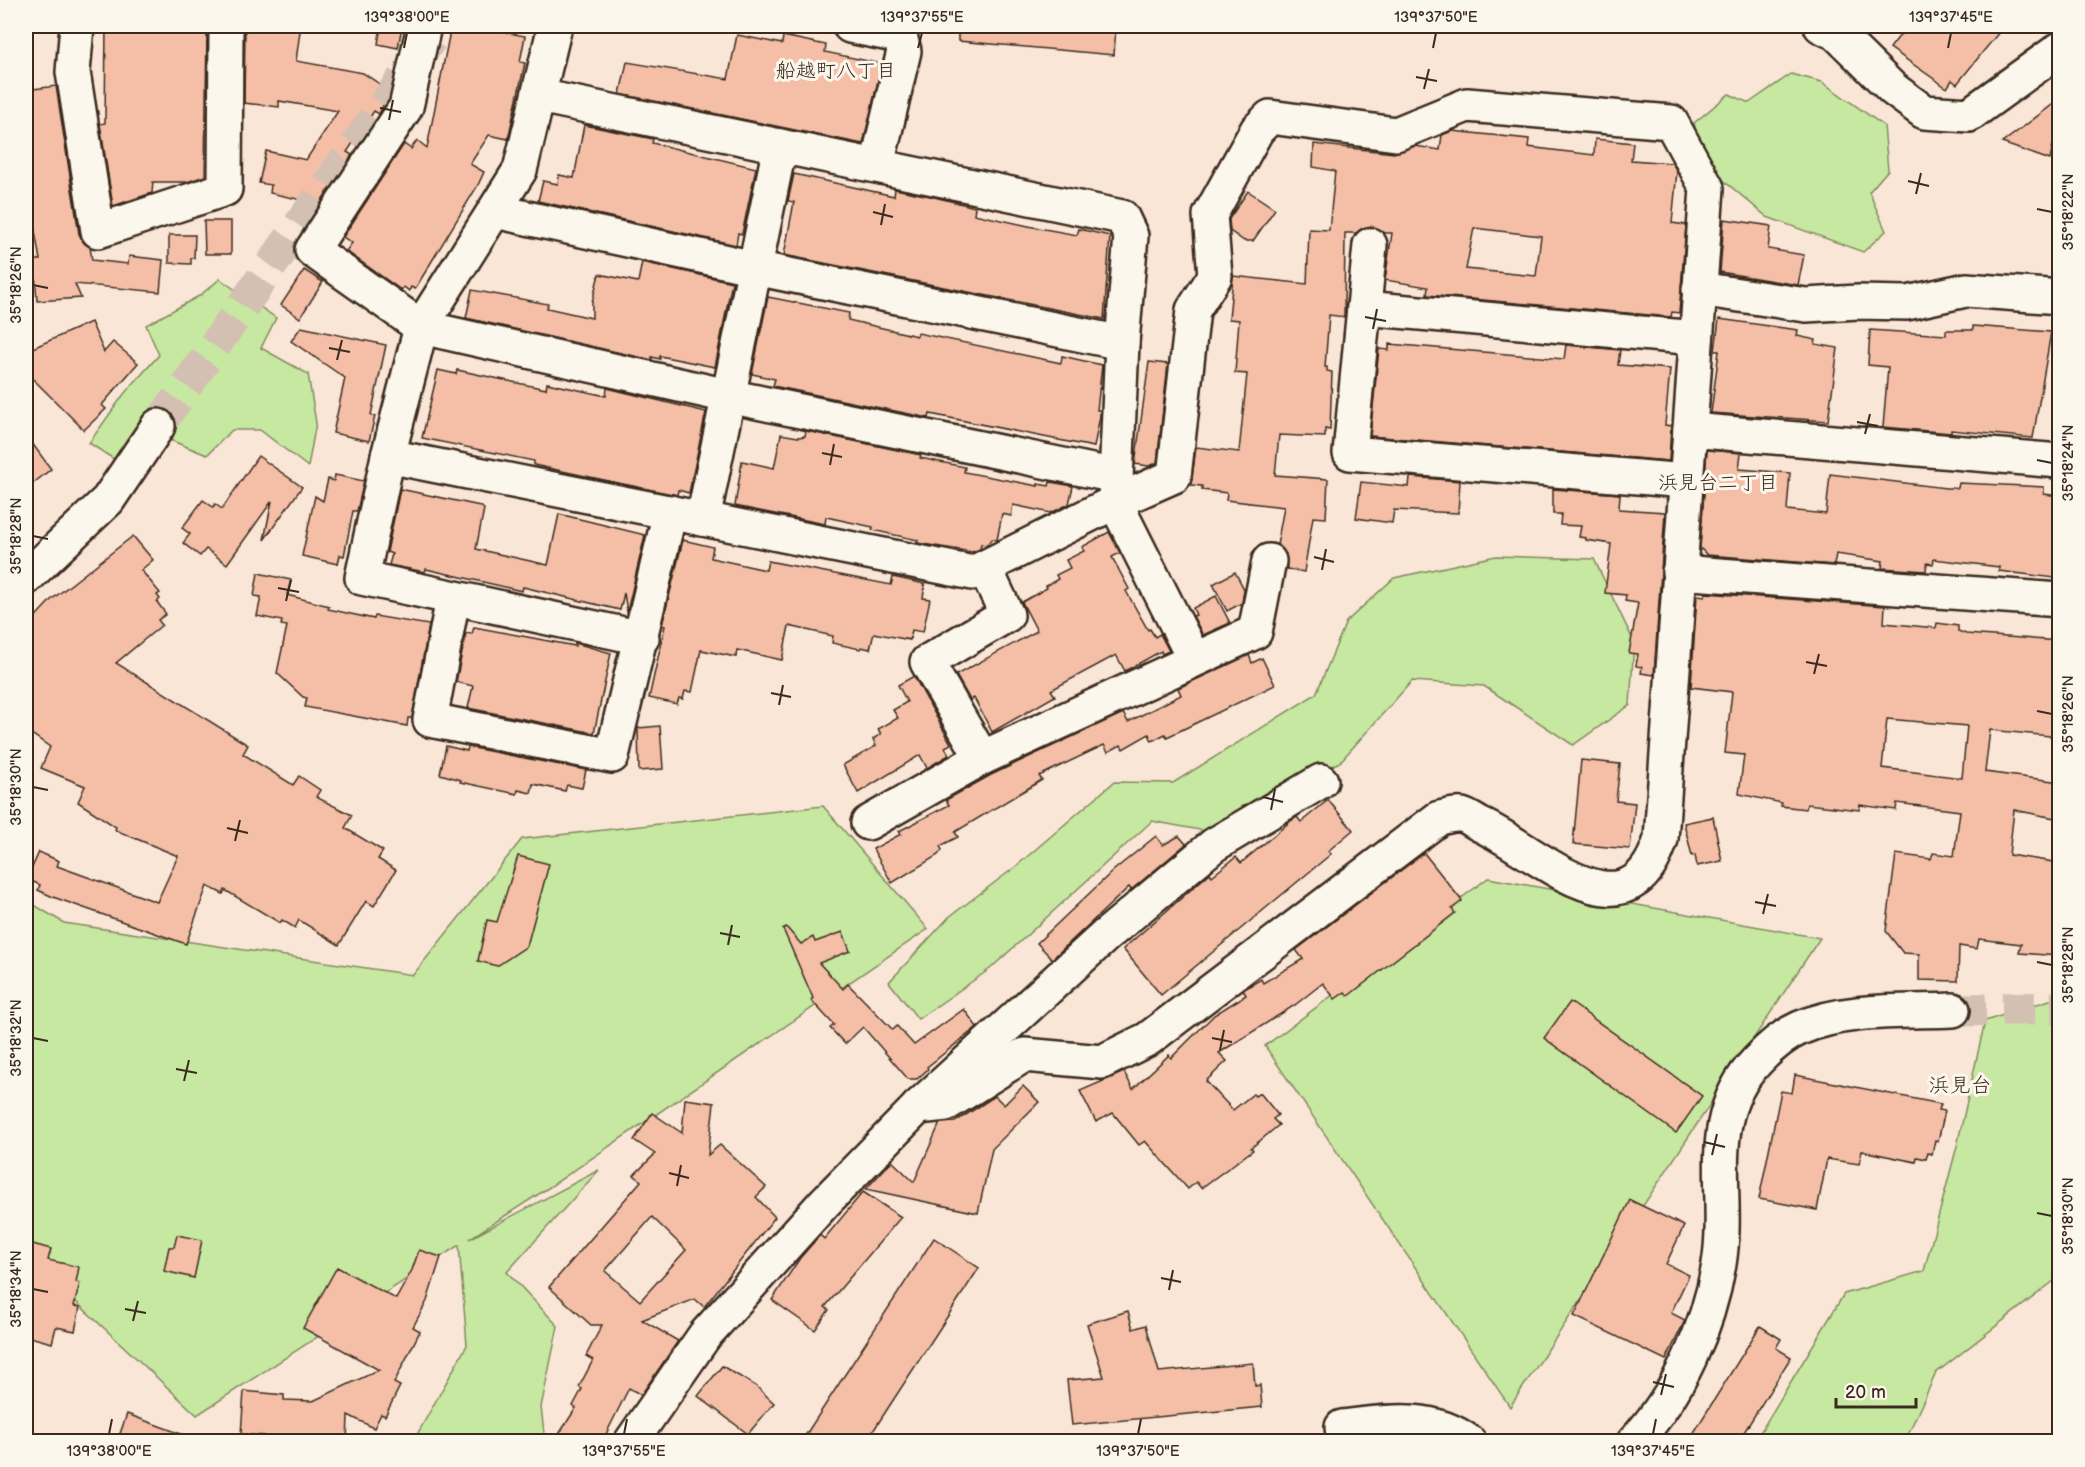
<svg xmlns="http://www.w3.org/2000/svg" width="2085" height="1467" font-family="'Balsamiq Sans','Klee One',sans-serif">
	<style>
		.green { fill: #c7e8a0; stroke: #81895f; stroke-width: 1.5 }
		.building { fill: #f4bfa6; stroke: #3b2a1e; stroke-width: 1.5; fill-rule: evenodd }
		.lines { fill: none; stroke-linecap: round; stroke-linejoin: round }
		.minor-tunnel { stroke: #d3c0b2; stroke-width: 33; stroke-dasharray: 33 16; stroke-linecap: butt }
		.minor-casing { stroke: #3b2a1e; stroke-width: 38 }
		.minor { stroke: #fbf7ec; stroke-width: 33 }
		.ticks { fill: none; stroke: #3b2a1e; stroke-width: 2 }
		.labels { text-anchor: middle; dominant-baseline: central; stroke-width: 6; stroke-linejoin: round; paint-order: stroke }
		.neighbourhood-label { font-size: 20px; fill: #3b2a1e; stroke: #fbf7ec }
		.quarter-label { font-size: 21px; fill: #3b2a1e; stroke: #fbf7ec }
		.neatline { fill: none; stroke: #3b2a1e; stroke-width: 2 }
		.ticks-label { font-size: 15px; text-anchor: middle; fill: #3b2a1e }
	</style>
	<rect width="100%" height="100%" fill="#f9e6d7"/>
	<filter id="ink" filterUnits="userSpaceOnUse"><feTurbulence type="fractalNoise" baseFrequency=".0167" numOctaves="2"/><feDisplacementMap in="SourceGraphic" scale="12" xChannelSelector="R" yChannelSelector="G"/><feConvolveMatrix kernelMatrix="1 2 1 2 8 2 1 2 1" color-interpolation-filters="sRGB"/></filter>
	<g filter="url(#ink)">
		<g class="green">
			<polygon points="1791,74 1822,82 1884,126 1888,170 1869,192 1886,231 1863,252 1767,217 1703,163 1694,123 1729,94 1749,103"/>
			<polygon points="220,279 276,318 261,348 308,374 316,423 308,467 260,430 232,430 207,455 160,436 144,423 115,460 89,443 124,394 159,355 146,325 199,296"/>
			<polygon points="1496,556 1594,559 1634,642 1630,705 1573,745 1484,686 1412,681 1340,762 1205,831 1152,821 990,969 918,1019 889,982 949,917 1014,868 1114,782 1173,783 1316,694 1346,622 1394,578"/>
			<polygon points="823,806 928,929 548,1188 469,1239 599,1170 507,1272 558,1326 541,1407 545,1441 413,1442 467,1345 459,1245 197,1415 26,1255 26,900 64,923 413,975 522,839"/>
			<polygon points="1488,878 1820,938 1510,1407 1265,1046"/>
			<polygon points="2059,997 2059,1277 1936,1373 1905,1441 1755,1441 1844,1294 1924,1271 1957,1146 1985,1021"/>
		</g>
		<g class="building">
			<polygon points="106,26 207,27 205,176 187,182 153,182 152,193 113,206 100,124 105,123"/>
			<polygon points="253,26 291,26 300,31 296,61 363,73 390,91 379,114 374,111 347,152 352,155 312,215 299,206 302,200 270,193 271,185 259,183 266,151 306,160 338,111 279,101 279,107 244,103 245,29 252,30"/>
			<polygon points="381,26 402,26 398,48 378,44"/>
			<polygon points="451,26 471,26 525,36 520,62 525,63 508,139 489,135 470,164 484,172 478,185 415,289 411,287 409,291 404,287 401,290 346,251 352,243 343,237 404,144 411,149 417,140 427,148"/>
			<polygon points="958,26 1116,26 1114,55 958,41"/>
			<polygon points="1907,26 2004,26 1957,84 1952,80 1947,88 1890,48"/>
			<polygon points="737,35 782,44 783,36 826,45 825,52 882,64 863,144 620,94 627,62 728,79"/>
			<polygon points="56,86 79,234 84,243 90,247 92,260 128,264 129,256 163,260 160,292 75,284 81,298 37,301 34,260 40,260 26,179 26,90"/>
			<polygon points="2060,99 2060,148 2053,145 2050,160 2002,143"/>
			<polygon points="584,125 653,139 652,143 756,168 742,234 738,233 736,245 538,201 543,181 558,184 559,175 574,178"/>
			<path d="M1452,131L1529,139L1528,147L1594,155L1595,139L1633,143L1631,160L1672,163L1677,171L1672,223L1686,225L1679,313L1672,312L1671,317L1427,295L1428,287L1385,280L1392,233H1384L1371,226L1363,228L1356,233H1345L1344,317L1329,315L1325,367H1327V371L1332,372L1330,430L1325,429V437L1279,435L1275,475L1328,479L1326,518L1313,517L1304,572L1287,569L1286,554L1277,545L1284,507L1226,500L1227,493L1202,490V486L1191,485L1196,447L1239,452L1247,374L1235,373L1239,320L1229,319L1233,276L1307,284L1309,229L1329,230L1335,171L1313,167L1314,144L1394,153L1415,146L1440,150L1442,135ZM1474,228L1541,236L1536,276L1466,269Z"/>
			<polygon points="794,174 894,196 895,189 930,196 975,207 974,214 1033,227 1077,235 1079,229 1110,236 1104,319 784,255 794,202 788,201"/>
			<polygon points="1248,191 1275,209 1253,241 1244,241 1230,231 1229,219"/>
			<polygon points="1724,219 1771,226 1768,249 1804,255 1798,285 1720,272"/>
			<polygon points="204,221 231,221 231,254 205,254"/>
			<polygon points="169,235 195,235 194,258 191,258 191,264 169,263"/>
			<polygon points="642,262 732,282 715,367 660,356 660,359 652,357 652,360 466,318 472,290 548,304 547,308 592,318 592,302 599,274 638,282"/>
			<polygon points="304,270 323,282 300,318 281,305"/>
			<polygon points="768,297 849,313 848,320 917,336 918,333 1061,363 1062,356 1102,365 1097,410 1100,410 1100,416 1094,447 930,414 929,418 773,386 775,379 752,374"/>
			<polygon points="1719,319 1798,330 1797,336 1816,340 1815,344 1838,348 1828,421 1711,413 1719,351 1715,351"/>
			<polygon points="91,322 104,352 113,342 138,363 102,405 106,409 84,430 26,372 26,351"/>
			<polygon points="1973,326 2051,332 2033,438 1951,430 1951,433 1883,427 1888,367 1868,365 1870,330 1946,335 1946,330 1973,330"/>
			<polygon points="301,327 386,345 371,415 375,416 369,441 333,433 345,378 291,341"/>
			<polygon points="1389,344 1564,359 1566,345 1620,350 1618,365 1670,369 1665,425 1671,426 1669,461 1370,436 1379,349 1389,350"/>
			<polygon points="1149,362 1168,364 1157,463 1149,466 1135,464"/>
			<polygon points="438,370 456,374 457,370 546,389 547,383 606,396 607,388 706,412 689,493 678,490 677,495 623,484 534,465 534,461 422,438"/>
			<polygon points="806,431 921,455 920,458 965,467 964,472 1038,486 1038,484 1049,486 1050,482 1073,486 1069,504 1051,513 1013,505 1011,516 1002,514 997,540 992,539 986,545 981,544 980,549 972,552 917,543 918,540 872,530 873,527 826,517 825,524 735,506 742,461 774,468 781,434 798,437 805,436"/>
			<polygon points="26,435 51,469 26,489"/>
			<polygon points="1707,450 1741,453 1739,469 1790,473 1787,510 1826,514 1830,474 1946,488 1958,488 1959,483 2044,487 2044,494 2059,496 2054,543 2058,543 2055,578 1999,571 1999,567 1934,559 1933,564 1927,563 1926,571 1882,568 1883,561 1836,554 1834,565 1707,555 1700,548"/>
			<polygon points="258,456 302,487 264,540 272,501 227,564 206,549 200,556 183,543 190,534 182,528 203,500 213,507 215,504 222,509"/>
			<polygon points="335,475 364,481 357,511 353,511 344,556 340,555 338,564 302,556 315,496 323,501 328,479 334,481"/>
			<polygon points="1410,477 1460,481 1458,513 1394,510 1392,523 1356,518 1361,482 1409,487"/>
			<polygon points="400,489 480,506 484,509 476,549 548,565 559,514 645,535 627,612 624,593 620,610 523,587 522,591 426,569 425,572 389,565 392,554 387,552"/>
			<polygon points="1553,489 1620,494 1619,509 1665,512 1654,675 1641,673 1642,667 1636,666 1638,654 1629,653 1638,603 1625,601 1626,595 1605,593 1611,544 1586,540 1586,538 1579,537 1581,526 1560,525 1561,514 1553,514"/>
			<polygon points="1109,532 1120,553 1112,557 1129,589 1126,591 1148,630 1150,629 1155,637 1160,634 1169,651 1162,654 1161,651 1125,671 1116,655 1051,690 1055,696 992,732 974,698 970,700 956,675 1037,631 1022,602 1047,588 1046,586 1058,579 1056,575 1070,568 1066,560 1084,551 1082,547"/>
			<polygon points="133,536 153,560 141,570 160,593 157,595 160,599 157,602 166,614 158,620 162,625 116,663 248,745 243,754 293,785 299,776 320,790 316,797 352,815 345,828 383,851 378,859 396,870 374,906 366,901 339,945 299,920 295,928 282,920 280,923 225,890 223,894 207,886 186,944 53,897 38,890 40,885 27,879 39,852 59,861 57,866 157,902 178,856 115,830 116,827 78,802 85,786 41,768 50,747 26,730 26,627 51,600"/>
			<polygon points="683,540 713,547 711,558 766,570 768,561 891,585 893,577 925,584 923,598 930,599 923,632 912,630 910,640 874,633 870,649 861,647 860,649 832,643 833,636 789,626 782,660 737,650 736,657 701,650 692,692 685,691 683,699 679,698 677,704 649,698 665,626 662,625"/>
			<polygon points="1235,572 1244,589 1242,603 1227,611 1213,584"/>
			<polygon points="258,573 291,580 287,595 329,606 328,609 374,619 375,616 429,625 412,718 408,718 407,726 305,707 307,698 303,697 277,673 287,626 281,625 282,621 257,616 261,597 254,596"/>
			<path d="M1705,593L1885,606L1884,623L1936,628L1937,623L1958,626V631L1966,634L2060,641V737L1990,730L1985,772L2060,782V819L2014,810L2009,855L2060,863V956L2019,953L2021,944L1979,939L1977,949L1959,946L1958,981L1919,980V954L1903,953L1886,931L1896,854L1931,859L1933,853L1954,856L1960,811L1897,803L1896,810L1860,805L1859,810L1807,804L1806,809L1781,806L1782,803L1739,794L1744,755L1725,753L1732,692L1691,687L1697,595L1705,596ZM1887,719L1967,726L1962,778L1882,768Z"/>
			<polygon points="1216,596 1230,623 1203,635 1193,616 1196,615 1193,608"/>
			<polygon points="474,627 575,646 575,643 611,653 594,733 468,708 473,686 456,682 466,633 472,634"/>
			<polygon points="1249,655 1252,663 1262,658 1275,685 1167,737 1165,734 1152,741 1149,734 1123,749 1121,745 1108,752 1104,745 1039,776 1042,780 955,832 958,837 940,846 942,850 938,855 892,883 873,849 901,834 899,831 949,805 946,800 991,775 1123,713 1128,722 1181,695 1178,688"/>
			<polygon points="914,676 951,744 945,747 949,755 927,768 920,755 858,793 843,765 876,746 873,739 881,734 878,729 898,718 893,710 907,702 898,685"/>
			<polygon points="660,726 663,769 639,771 638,728"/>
			<polygon points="446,746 467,751 468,747 586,770 582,788 567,785 565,791 533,784 531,793 518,790 517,794 460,782 461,780 440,774"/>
			<polygon points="1581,760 1620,764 1616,801 1635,803 1630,849 1573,844"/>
			<polygon points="1328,800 1353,830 1328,851 1331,854 1161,995 1123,949 1210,873 1212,876 1236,857 1241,863 1292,820 1297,817 1301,822"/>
			<polygon points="1713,817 1722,861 1697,866 1695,855 1692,856 1684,823"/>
			<polygon points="1156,836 1163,845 1179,836 1186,844 1131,890 1129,887 1052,959 1037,943 1114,870"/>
			<polygon points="1424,853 1462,901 1452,909 1455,913 1348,996 1345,992 1335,999 1323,983 1295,1005 1219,1053 1227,1061 1206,1081 1233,1110 1253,1094 1255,1096 1260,1093 1278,1115 1273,1119 1279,1125 1251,1148 1253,1150 1201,1188 1196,1182 1188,1189 1145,1141 1139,1145 1113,1113 1096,1122 1080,1091 1124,1072 1133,1089 1169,1055 1171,1058 1214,1015 1246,995 1243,990 1261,979 1263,983 1303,959 1296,950"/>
			<polygon points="518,856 549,864 527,946 497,966 478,961 487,920 497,922"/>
			<polygon points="786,927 801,944 813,937 815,942 843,932 850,951 819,963 843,989 848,984 893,1030 897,1026 914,1045 964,1009 977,1027 927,1067 928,1069 917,1079 908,1079 863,1027 845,1044 830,1028 834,1025 811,1000 813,998 783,929"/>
			<polygon points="1570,1002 1702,1096 1676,1133 1544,1038"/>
			<polygon points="1795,1075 1941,1104 1939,1110 1945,1111 1938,1141 1935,1140 1932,1154 1928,1153 1926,1159 1917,1157 1916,1162 1862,1151 1859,1164 1827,1159 1817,1210 1759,1199 1781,1091 1792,1093"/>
			<polygon points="1023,1086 1039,1102 992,1149 978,1213 866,1189 892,1161 914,1182 940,1123 955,1122 995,1096 1004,1105"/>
			<path d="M685,1099L714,1103L708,1155L720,1145L766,1187L756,1197L775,1217L704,1307L695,1299L642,1320L678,1341L641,1395L629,1388L602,1442H554L576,1408L573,1406L582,1389L579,1387L593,1360L586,1356L602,1325H591L549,1287L641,1181L634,1175L655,1154L634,1140L652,1113L682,1133ZM652,1217L686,1250L640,1301L605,1271Z"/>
			<polygon points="863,1192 901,1217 825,1307 829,1310 815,1330 772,1300 800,1258 820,1235 824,1239"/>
			<polygon points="1630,1200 1684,1226 1666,1264 1689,1275 1671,1313 1685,1320 1666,1360 1574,1316"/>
			<polygon points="177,1235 202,1240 194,1278 164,1271 169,1247 174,1247"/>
			<polygon points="934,1238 979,1268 866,1442 801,1442"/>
			<polygon points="29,1243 51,1249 48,1260 79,1267 76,1282 80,1283 74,1306 80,1307 75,1331 56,1327 52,1343 26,1336 26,1257"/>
			<polygon points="419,1250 441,1257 427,1301 413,1327 420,1331 394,1383 400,1386 385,1416 381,1414 374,1428 348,1415 347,1442 265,1442 265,1436 241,1434 244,1391 284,1395 284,1400 313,1401 379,1370 303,1328 337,1267 396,1299 412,1270"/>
			<polygon points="1128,1311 1133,1329 1146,1325 1159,1372 1253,1363 1255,1386 1260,1385 1262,1407 1072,1425 1067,1380 1104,1377 1087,1324"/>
			<polygon points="1760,1326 1781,1339 1776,1348 1791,1357 1738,1442 1688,1442"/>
			<polygon points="722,1366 756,1386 774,1403 748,1434 698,1396"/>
			<polygon points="127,1414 195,1439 195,1442 117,1442"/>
		</g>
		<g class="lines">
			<g class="minor-tunnel">
				<polyline points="158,426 440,26"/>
				<polyline points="1953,1010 2060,1008"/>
			</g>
			<defs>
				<g id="minor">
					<polyline points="77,26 73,72 98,231 225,189 226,26"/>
					<polyline points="424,26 406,107 312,250 421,327 728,396 1116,476"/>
					<polyline points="555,26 520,170 421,327 388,456 362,578 642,638"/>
					<polyline points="850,26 900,36"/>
					<polyline points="1821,26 1836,33 1893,89 1924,112 1969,115 2060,49"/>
					<polyline points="539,96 1122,217 1131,236 1122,343 1115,502 1194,659"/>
					<polyline points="877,165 904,51 900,36 902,26"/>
					<polyline points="495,211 755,268 1122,343"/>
					<polyline points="1370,245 1350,453 1686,481"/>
					<polyline points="1699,289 1806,305 1858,302 1907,303 1966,290 2060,297"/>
					<polyline points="1364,308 1696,338"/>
					<polyline points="1690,430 2060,461"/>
					<path d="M388,456L973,573L1115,502L1174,476L1193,310L1215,276L1210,215L1257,130L1270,117L1396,134L1467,105L1671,122L1707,188L1661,839C1628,944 1540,853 1483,826C1476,823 1469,817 1462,815C1455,814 1446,817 1439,818L1148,1039L1102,1062L1024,1055L946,1104L918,1107"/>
					<polyline points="703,519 780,146"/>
					<polyline points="1679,572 2060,600"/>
					<polyline points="26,578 108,500 158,426"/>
					<polyline points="453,598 430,720 612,756 670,512"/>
					<polyline points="982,758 927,662 1007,615 985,568"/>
					<polyline points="868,823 982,758 1255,632 1269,561"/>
					<polyline points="631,1442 705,1335 825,1202 918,1107 1105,936 1214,845 1321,781"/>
					<path d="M1344,1442L1342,1427C1387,1422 1430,1413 1469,1442"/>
					<path d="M1634,1442C1679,1394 1708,1328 1719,1264C1731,1191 1701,1120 1757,1061C1769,1048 1784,1035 1800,1028C1846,1008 1904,1012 1953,1010"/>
				</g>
			</defs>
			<use href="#minor" class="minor-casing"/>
			<use href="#minor" class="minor"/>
		</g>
	</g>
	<path class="ticks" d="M404,48L407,33M918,48L922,33M1433,48L1436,33M1948,48L1951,33M1416,77L1437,81M1424,89L1429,69M380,108L401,112M389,120L393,100M1908,181L1929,186M1916,194L1921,173M2037,209L2052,212M873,212L893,217M881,225L885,204M33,285L48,288M1365,317L1386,321M1373,329L1377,309M329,348L350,352M337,360L342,340M1857,422L1878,426M1865,434L1870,414M822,453L842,457M2037,460L2052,463M830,465L834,444M33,536L48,539M1314,557L1334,562M1322,570L1326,549M278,588L299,592M286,601L291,580M1806,662L1827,666M1814,674L1819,654M771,693L791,697M779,705L783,685M2037,711L2052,714M33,787L48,790M1263,797L1283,802M1271,810L1275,789M227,828L248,833M235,841L240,820M1755,902L1776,906M1763,914L1768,894M720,933L740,937M728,945L732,925M2037,962L2052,965M33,1038L48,1041M1212,1038L1232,1042M1220,1050L1224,1030M176,1069L197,1073M184,1081L189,1060M1704,1142L1725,1147M1712,1155L1717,1134M669,1173L689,1178M677,1186L681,1165M2037,1213L2052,1216M1161,1278L1181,1282M33,1289L48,1292M1169,1290L1173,1270M125,1309L146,1313M133,1321L138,1301M1653,1382L1674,1387M1661,1395L1666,1374M109,1434L112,1419M624,1434L627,1419M1138,1434L1141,1419M1653,1434L1656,1419"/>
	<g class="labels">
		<g class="neighbourhood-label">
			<text x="836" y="71">船越町八丁目</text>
			<text x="1718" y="483">浜見台二丁目</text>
		</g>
		<g class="quarter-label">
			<text x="1960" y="1085">浜見台</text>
		</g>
	</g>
	<rect width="2085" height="1467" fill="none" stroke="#fbf7ec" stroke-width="66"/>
	<path d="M1836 1398v9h80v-9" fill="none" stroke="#3b2a1e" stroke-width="3"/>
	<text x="1845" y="1398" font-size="18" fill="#3b2a1e" stroke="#fbf7ec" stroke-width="4.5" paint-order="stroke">20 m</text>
	<rect x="33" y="33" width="2019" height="1401" class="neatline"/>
	<g class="ticks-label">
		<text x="407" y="22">139°38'00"E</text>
		<text x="922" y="22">139°37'55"E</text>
		<text x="1436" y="22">139°37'50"E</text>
		<text x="1951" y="22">139°37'45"E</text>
		<text transform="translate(2068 212) rotate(-90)" y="5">35°18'22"N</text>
		<text transform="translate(16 285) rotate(-90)" y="5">35°18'26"N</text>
		<text transform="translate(2068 463) rotate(-90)" y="5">35°18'24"N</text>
		<text transform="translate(16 536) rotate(-90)" y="5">35°18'28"N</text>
		<text transform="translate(2068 714) rotate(-90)" y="5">35°18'26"N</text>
		<text transform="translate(16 787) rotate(-90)" y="5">35°18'30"N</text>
		<text transform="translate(2068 965) rotate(-90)" y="5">35°18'28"N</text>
		<text transform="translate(16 1038) rotate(-90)" y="5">35°18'32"N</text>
		<text transform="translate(2068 1216) rotate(-90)" y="5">35°18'30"N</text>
		<text transform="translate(16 1289) rotate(-90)" y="5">35°18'34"N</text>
		<text x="109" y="1456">139°38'00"E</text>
		<text x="624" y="1456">139°37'55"E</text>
		<text x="1138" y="1456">139°37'50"E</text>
		<text x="1653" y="1456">139°37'45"E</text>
	</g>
</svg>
